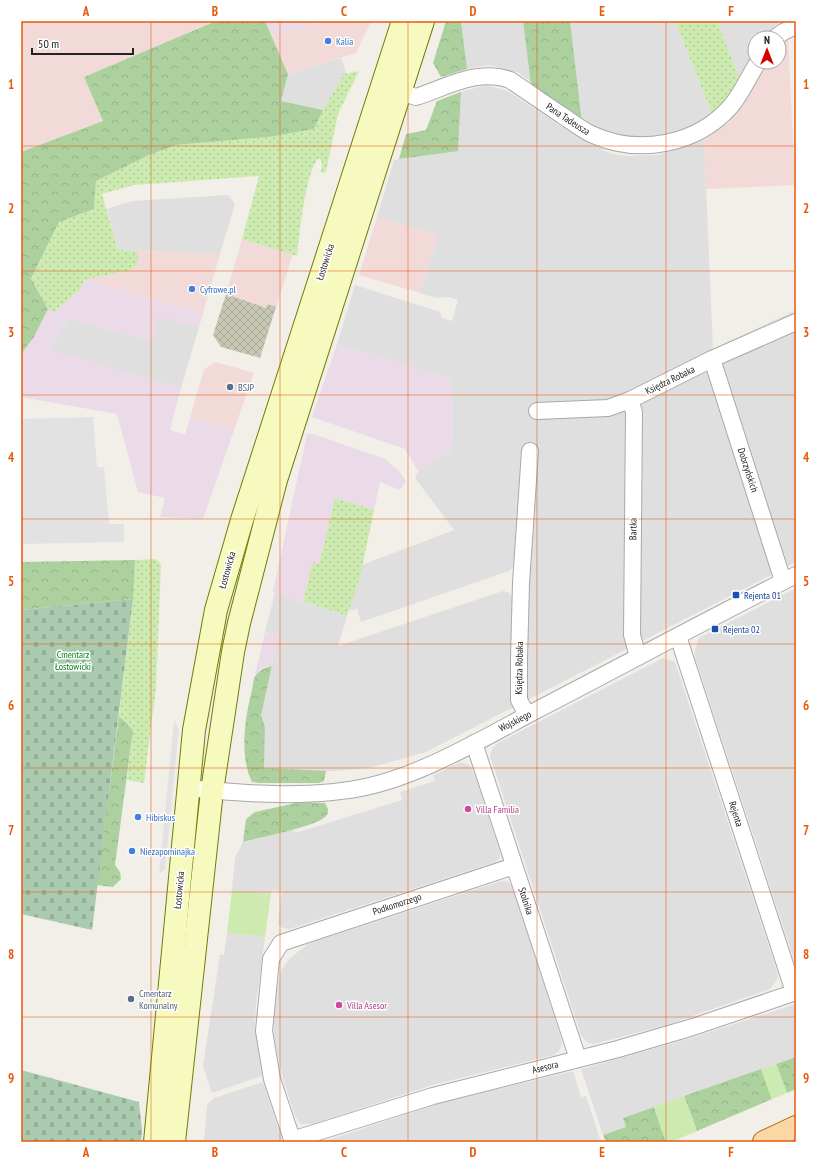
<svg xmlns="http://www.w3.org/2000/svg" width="817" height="1163" font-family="'PT Sans Narrow',sans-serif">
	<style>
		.residential { fill: #e0dfdf }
		.commercial { fill: #f2dad9 }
		.industrial { fill: #ebdbe8 }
		.construction { fill: url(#construction-cross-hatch) }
		.grass { fill: url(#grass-dots) }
		.forest { fill: url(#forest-crowns) }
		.cemetery { fill: url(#cemetery-stones) }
		.garden { fill: #cdebb0 }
		.parking { fill: #e2e2e2 }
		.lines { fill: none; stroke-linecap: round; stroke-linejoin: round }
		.minor-casing { stroke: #a9a9a9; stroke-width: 18 }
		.secondary-casing { stroke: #707d05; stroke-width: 24 }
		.primary-casing { stroke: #a06b00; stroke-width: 24 }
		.minor { stroke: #fff; stroke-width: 16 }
		.secondary { stroke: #f7fabf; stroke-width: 22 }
		.primary { stroke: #fcd6a4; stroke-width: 22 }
		.grid { fill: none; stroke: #e8590c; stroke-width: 1; stroke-opacity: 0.55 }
		.shop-dot { fill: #3f7fe0; stroke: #fff; stroke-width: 1.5 }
		.service-dot { fill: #5c6f8a; stroke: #fff; stroke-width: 1.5 }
		.transit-dot { fill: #1a4fb4; stroke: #fff; stroke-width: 1.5 }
		.hotel-dot { fill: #d1479c; stroke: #fff; stroke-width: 1.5 }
		.labels { text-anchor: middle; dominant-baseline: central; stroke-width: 3; stroke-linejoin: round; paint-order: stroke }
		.shop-label { font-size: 10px; fill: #366cbe; stroke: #fff; text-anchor: start }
		.street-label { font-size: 10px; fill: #222; stroke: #fff }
		.service-label { font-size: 10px; fill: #4e5e75; stroke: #fff; text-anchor: start }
		.transit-label { font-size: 10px; fill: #164399; stroke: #fff; text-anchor: start }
		.park-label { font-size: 10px; fill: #0c8416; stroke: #fff }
		.hotel-label { font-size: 10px; fill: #b23c85; stroke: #fff; text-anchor: start }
		.neatline { fill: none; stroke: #e8590c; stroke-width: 1.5 }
		.grid-label { font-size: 13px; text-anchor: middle; font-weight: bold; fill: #e8590c }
	</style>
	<defs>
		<pattern id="construction-cross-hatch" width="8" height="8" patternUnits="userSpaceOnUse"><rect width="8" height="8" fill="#c7c7b4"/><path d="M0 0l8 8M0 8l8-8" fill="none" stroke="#abab9a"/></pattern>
		<pattern id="grass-dots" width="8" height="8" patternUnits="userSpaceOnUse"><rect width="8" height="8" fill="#cdebb0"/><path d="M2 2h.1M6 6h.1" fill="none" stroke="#b0c997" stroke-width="1.8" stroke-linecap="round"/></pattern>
		<pattern id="forest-crowns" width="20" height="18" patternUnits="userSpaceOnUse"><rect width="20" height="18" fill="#add19e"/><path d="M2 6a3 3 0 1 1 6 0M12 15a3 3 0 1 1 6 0" fill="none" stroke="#95b388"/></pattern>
		<pattern id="cemetery-stones" width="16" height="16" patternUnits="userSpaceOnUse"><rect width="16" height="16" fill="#aacbaf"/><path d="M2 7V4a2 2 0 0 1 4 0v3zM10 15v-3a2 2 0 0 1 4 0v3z" fill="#92ae96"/></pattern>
	</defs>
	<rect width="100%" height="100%" fill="#f2efe9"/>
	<g class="residential">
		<polygon points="461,21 523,21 531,82 519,73 489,65 467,69"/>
		<polygon points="570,21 675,21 712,114 700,124 676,134 650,139 612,135 582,122"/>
		<polygon points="717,21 784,21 778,23 762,38 755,38 755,43 751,45 754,51 739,77"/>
		<polygon points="341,58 346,72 323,110 281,101 288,74"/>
		<polygon points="486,85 508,91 577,137 612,154 628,156 657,155 704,140 713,349 796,310 796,562 426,752 369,768 321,772 264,768 265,727 261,715 279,635 265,632 275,592 347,616 338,646 503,591 509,593 513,598 514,566 509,571 361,622 357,609 348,611 362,565 454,530 415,478 418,471 453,450 452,380 337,344 355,285 440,312 442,318 452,321 458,300 449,297 436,298 420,293 438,235 377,217 394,160 458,150 461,92"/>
		<polygon points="228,195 235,204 220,254 118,250 107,209 132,201"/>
		<polygon points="160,316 199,327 181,388 49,350 69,318 151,341"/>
		<polygon points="796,588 796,966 695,657 695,650 699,638"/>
		<polygon points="663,658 675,662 778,974 777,980 770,989 670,1024 594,1044 588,1043 581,1035 490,756 492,749 498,743"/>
		<polygon points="461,762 471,766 477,781 500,852 500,858 495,862 290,929 280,927 278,924 282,891 272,890 271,894 232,890 235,858 243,842 293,830 295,833 402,800 400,792 435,781 433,775"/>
		<polygon points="501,881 507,881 512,886 561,1038 562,1044 559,1051 554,1055 436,1084 313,1124 301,1124 295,1116 282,1075 274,1037 274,1014 278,983 282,969 289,959 308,944 316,941"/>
		<polygon points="227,933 265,937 256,1004 255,1028 262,1076 212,1093 203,1066 220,955 224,955"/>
		<polygon points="796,1004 796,1057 623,1118 626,1127 603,1135 581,1069 691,1038"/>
		<polygon points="573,1071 581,1097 586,1096 600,1139 593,1142 322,1142 440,1103"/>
		<polygon points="263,1082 283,1142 204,1142 207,1105 214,1098"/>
	</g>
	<g class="commercial">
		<polygon points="21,21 216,21 84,77 103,121 21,152"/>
		<polygon points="325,21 371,21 356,53 288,74 272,36"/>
		<polygon points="788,38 795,185 706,189 704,140 728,123 750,93 768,62 779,62 779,48"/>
		<polygon points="377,217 438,235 420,293 359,275"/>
		<polygon points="242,239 293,254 276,307 268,305 267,308 226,294"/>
		<polygon points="138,251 220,254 203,313 84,280 131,270 138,264"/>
		<polygon points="216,362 254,373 234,430 190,418 204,369"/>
	</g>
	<g class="industrial">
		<polygon points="265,21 325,21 272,36"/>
		<polygon points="84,280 203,313 199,327 160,317 152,341 69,318 49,349 181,388 170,430 185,435 190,418 234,430 203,519 160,517 165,498 138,492 117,414 21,397 21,364 23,361 21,354 34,337 48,309 54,312 80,290"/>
		<polygon points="337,344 452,380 453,450 418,471 405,449 312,417"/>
		<polygon points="307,434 313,434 385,459 399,471 406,481 400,490 380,482 374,510 335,499 319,564 313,563 303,601 273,592"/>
		<polygon points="265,632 279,635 272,666 264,667 255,675"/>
	</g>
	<polygon class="construction" points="226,294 266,308 268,304 276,307 260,358 221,347 213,335"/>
	<g class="grass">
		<polygon points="675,21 717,21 739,77 723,105 712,114"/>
		<path d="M359,71L338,114L326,172L321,173L322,162L319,158C306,169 299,236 297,256L242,239L259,176L134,185L102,194L118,250L138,251V264L131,270L84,280L80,290L54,312L48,309L31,280L59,222L94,209L96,181L147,156L176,145L269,137L314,129L323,110L344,74Z"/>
		<polygon points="335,498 374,510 360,577 347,616 303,601 313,562 319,564"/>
		<polygon points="156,559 161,564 156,688 144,783 127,780 133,730 119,716 133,599 135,560"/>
	</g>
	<g class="forest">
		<polygon points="216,21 265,21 288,74 281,101 323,110 314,129 269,137 176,145 147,156 96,181 94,209 59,222 31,279 48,309 34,337 21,354 21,152 103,121 84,77"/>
		<polygon points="446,21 461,21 467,69 441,77 433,63"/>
		<polygon points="523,21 570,21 582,122 531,85"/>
		<polygon points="461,92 458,151 399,159 406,134 426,130 437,101"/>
		<polygon points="135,560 133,599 21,610 21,562"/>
		<path d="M272,666L261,715L265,727L264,768L326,771L324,781L319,783H259L252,782C239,756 245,717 252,690C253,686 253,678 256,675C260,670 266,667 272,666Z"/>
		<polygon points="119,716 133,730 115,865 120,872 121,879 113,887 97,885"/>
		<path d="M296,803H325L328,809C328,811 328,813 327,815C318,827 259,837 243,842L246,819L255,812Z"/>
		<polygon points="796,1057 796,1089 787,1093 776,1064"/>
		<polygon points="761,1069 772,1099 697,1131 684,1096"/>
		<polygon points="654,1107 666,1142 606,1142 603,1135 626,1127 623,1118"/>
	</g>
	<g class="cemetery">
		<polygon points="133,599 92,930 21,914 21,610"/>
		<polygon points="21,1070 139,1102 142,1130 141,1142 21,1142"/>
	</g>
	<g class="garden">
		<polygon points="232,890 271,894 265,937 227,933"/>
		<polygon points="776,1064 787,1093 772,1099 761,1069"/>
		<polygon points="684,1096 697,1131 671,1142 666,1142 654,1107"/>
	</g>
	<g class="parking">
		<polygon points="93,417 97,467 104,467 109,524 124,524 124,542 21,544 21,419"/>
		<polygon points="174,720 179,729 165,869 159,874"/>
	</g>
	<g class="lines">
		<defs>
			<g id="minor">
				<polyline points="775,38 783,32 796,26"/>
				<path d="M395,83L406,94L416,97C447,87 478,68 510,80C528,92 545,104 563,116C572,122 581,129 591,134C638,156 697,145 731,106C742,93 749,76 758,62"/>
				<polyline points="712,359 783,581"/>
				<polyline points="630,400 634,412 632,635 638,657"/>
				<polyline points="537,411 608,408 630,400 712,359 796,322"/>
				<polyline points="678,636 794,992"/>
				<polyline points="527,715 519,700 519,658 521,583 530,451"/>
				<polyline points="474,743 578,1059"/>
				<path d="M189,788C245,794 315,799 370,786C425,773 484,738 535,711C622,666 708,619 796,575"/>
				<polyline points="292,1140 433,1096 618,1049 693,1027 796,992"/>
				<polyline points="293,1142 272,1079 264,1031 271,959 281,943 514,866"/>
			</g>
			<g id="secondary">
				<polyline points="155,1142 194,730 216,610 242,520 403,21"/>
				<polyline points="174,1142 212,791 233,652 239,623 276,480 423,21"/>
			</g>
			<polyline id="primary" points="764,1142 796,1127"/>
		</defs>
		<use href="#minor" class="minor-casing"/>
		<use href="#secondary" class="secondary-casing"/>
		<use href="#primary" class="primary-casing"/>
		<use href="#minor" class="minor"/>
		<use href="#secondary" class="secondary"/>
		<use href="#primary" class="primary"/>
	</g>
	<path class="grid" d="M151,21V1142M280,21V1142M408,21V1142M537,21V1142M666,21V1142M21,146H796M21,271H796M21,395H796M21,519H796M21,644H796M21,768H796M21,892H796M21,1017H796"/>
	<g class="shop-dot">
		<circle cx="328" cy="41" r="4"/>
		<circle cx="192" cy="289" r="4"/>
		<circle cx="138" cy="817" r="4"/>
		<circle cx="132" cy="851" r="4"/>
	</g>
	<g class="service-dot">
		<circle cx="230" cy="387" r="4"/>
		<circle cx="131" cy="999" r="4"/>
	</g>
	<g class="transit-dot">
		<rect x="732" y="591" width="8" height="8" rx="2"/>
		<rect x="711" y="625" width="8" height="8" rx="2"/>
	</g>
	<g class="hotel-dot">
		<circle cx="468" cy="809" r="4"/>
		<circle cx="339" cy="1005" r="4"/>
	</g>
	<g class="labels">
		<g class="shop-label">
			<text x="336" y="41">Kalia</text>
			<text x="200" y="289">Cyfrowe.pl</text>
			<text x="146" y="817">Hibiskus</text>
			<text x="140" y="851">Niezapominajka</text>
		</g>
		<g class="street-label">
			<text transform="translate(568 119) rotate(33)">Pana Tadeusza</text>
			<text transform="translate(325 262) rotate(-72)">Łostowicka</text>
			<text transform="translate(670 380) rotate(-26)">Księdza Robaka</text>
			<text transform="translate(748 470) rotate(72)">Dobrzyńskich</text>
			<text transform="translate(633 529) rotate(-89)">Bartka</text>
			<text transform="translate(227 570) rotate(-74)">Łostowicka</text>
			<text transform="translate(519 668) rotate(-89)">Księdza Robaka</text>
			<text transform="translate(515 721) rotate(-27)">Wojskiego</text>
			<text transform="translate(736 814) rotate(72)">Rejenta</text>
			<text transform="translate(179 890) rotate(-85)">Łostowicka</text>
			<text transform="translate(526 901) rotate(72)">Stolnika</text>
			<text transform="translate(397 904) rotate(-18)">Podkomorzego</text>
			<text transform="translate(545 1067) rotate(-14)">Asesora</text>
		</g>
		<g class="service-label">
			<text x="238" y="387">BSJP</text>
			<text x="139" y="993">Cmentarz<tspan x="139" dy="12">Komunalny</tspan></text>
		</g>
		<g class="transit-label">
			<text x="744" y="595">Rejenta 01</text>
			<text x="723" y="629">Rejenta 02</text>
		</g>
		<g class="park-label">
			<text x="73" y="654">Cmentarz<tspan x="73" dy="12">Łostowicki</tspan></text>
		</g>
		<g class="hotel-label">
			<text x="476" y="809">Villa Familia</text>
			<text x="347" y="1005">Villa Asesor</text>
		</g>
	</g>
	<rect width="817" height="1163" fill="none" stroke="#ffffff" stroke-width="44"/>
	<g transform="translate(767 50)"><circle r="19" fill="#ffffff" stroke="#a7a7a7"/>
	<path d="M0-3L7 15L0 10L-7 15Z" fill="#d40000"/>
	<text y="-6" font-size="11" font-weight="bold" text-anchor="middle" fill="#222222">N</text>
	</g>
	<path d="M32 48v6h101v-6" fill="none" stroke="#222222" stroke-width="2"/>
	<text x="38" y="48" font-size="12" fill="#222222" stroke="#ffffff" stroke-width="3" paint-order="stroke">50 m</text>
	<rect x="22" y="22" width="773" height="1119" class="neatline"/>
	<g class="grid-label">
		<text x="86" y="16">A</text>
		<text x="215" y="16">B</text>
		<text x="344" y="16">C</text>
		<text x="473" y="16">D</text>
		<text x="602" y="16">E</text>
		<text x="731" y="16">F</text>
		<text x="11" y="89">1</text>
		<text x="806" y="89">1</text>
		<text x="11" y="213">2</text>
		<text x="806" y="213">2</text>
		<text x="11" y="337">3</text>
		<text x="806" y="337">3</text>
		<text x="11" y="462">4</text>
		<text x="806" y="462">4</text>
		<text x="11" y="586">5</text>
		<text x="806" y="586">5</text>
		<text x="11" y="710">6</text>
		<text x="806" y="710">6</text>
		<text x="11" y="835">7</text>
		<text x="806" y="835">7</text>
		<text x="11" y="959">8</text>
		<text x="806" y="959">8</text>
		<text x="11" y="1083">9</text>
		<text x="806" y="1083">9</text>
		<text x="86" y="1157">A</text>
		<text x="215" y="1157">B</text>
		<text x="344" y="1157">C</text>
		<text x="473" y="1157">D</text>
		<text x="602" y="1157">E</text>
		<text x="731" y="1157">F</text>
	</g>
</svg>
